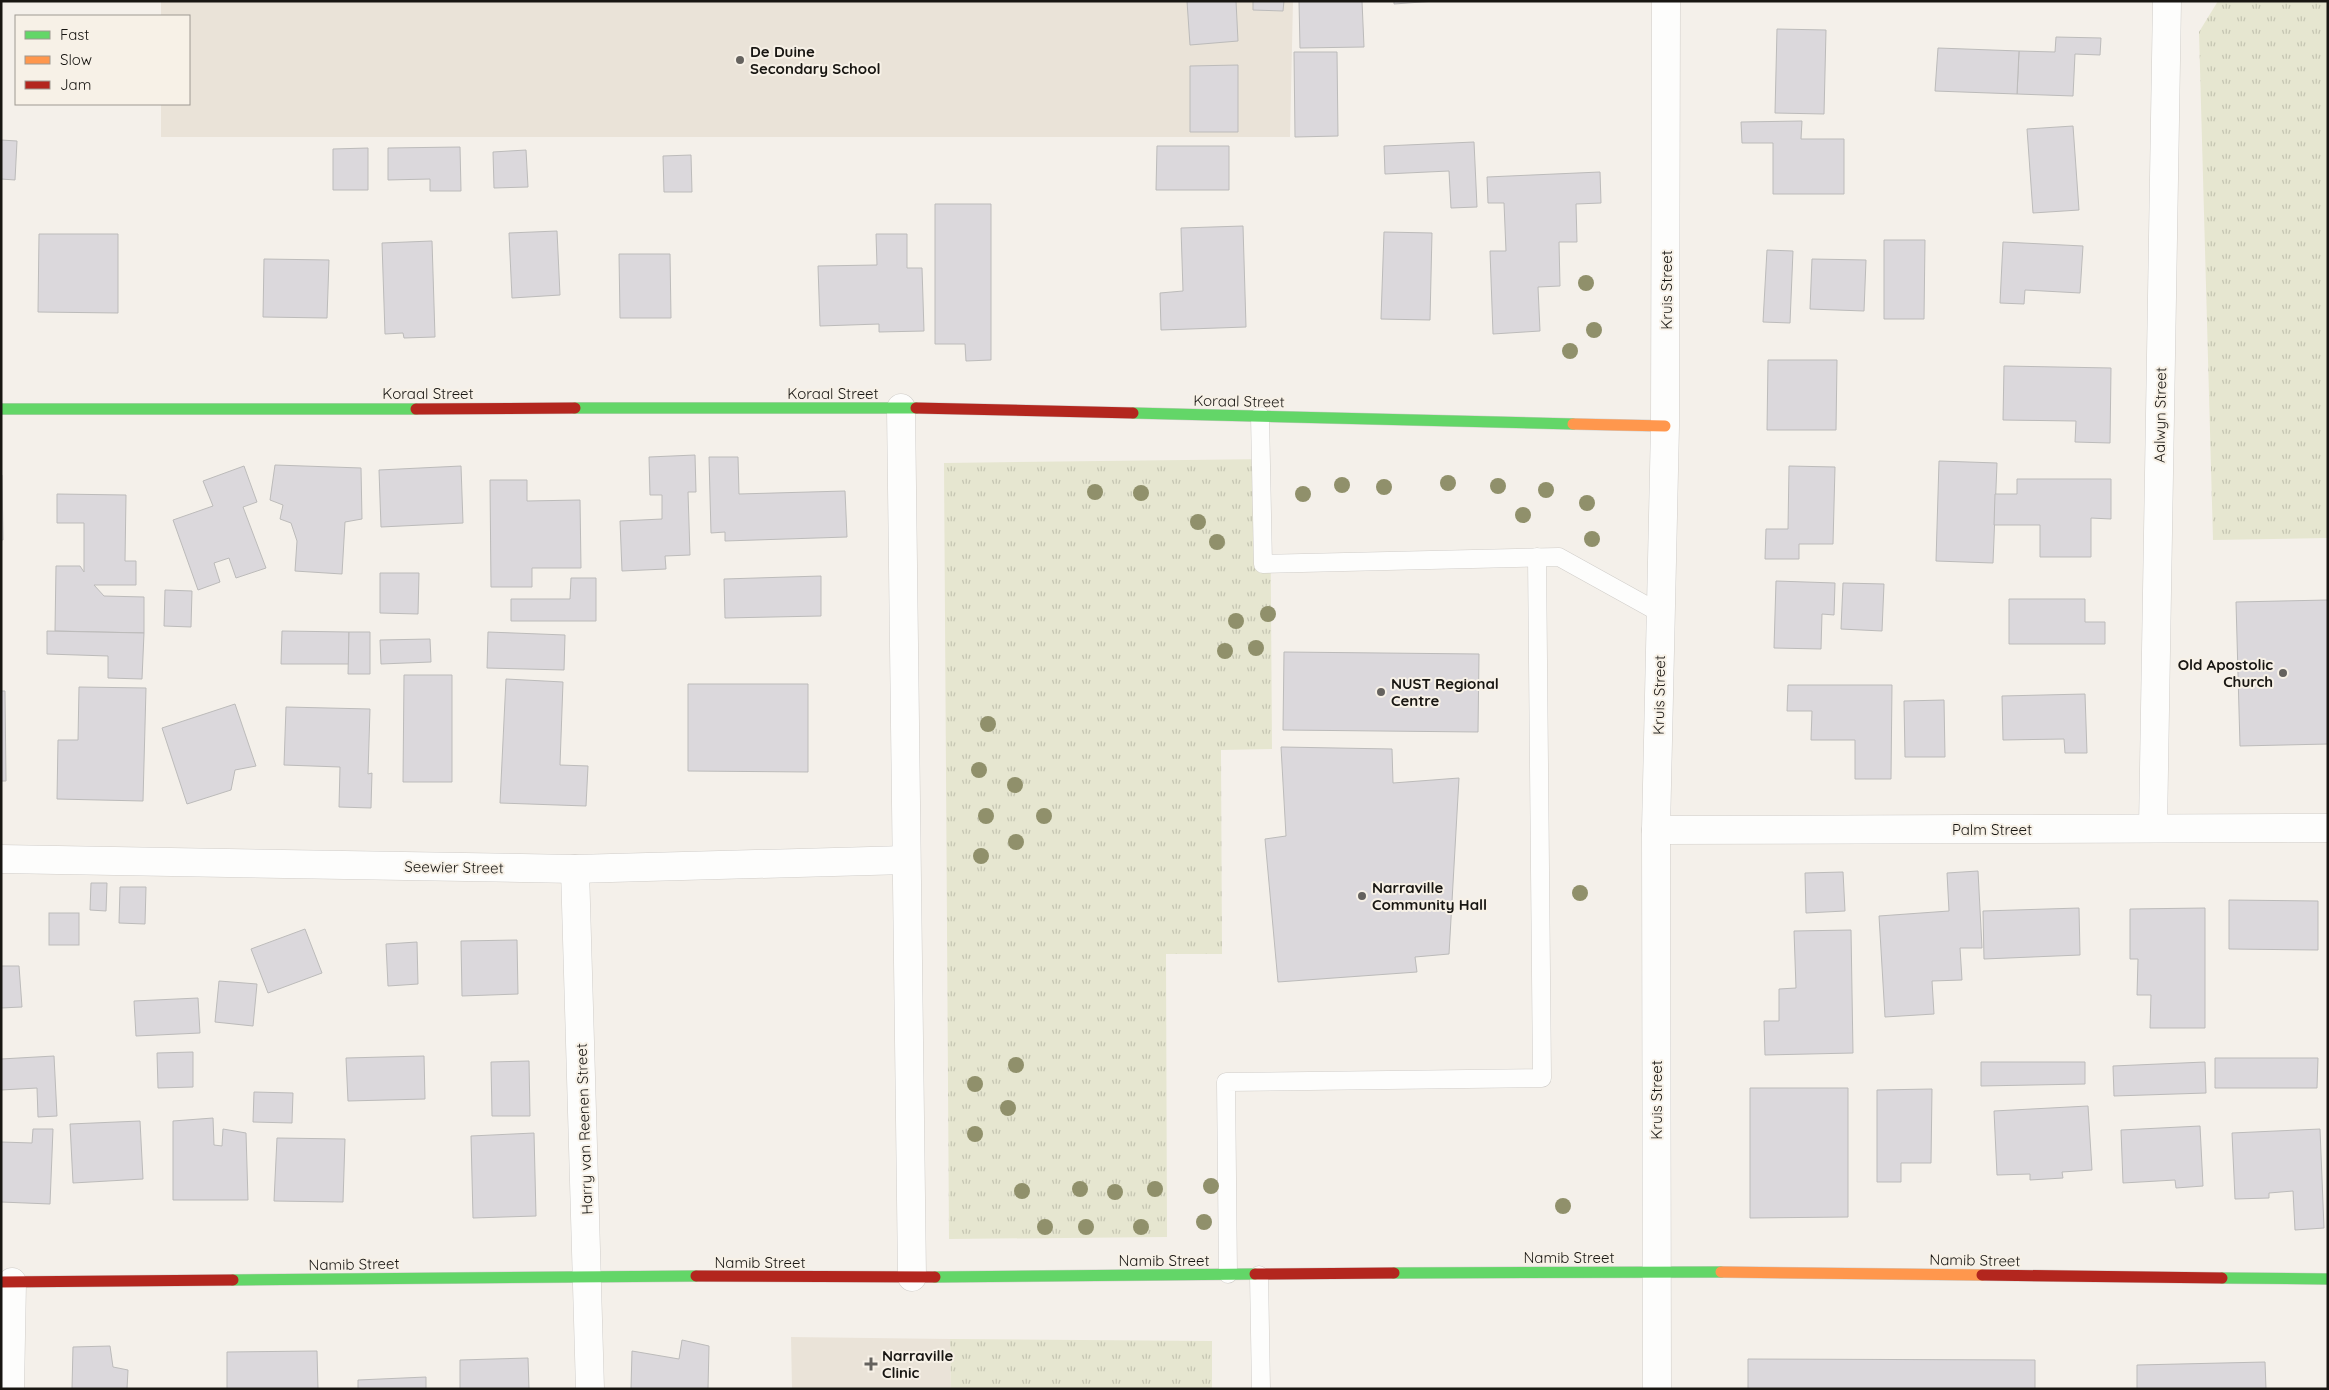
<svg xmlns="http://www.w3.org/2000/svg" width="2329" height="1390" font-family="Quicksand,sans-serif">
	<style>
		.built { fill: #eae3d8 }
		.park { fill: url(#park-tufts) }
		.building { fill: #dbd8dc; stroke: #bcbbba }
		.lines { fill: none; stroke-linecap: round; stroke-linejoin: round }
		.lane-casing { stroke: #d0cdc9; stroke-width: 19 }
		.street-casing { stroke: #d0cdc9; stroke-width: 29 }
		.fast-casing { stroke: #d0cdc9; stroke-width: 12 }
		.slow-casing { stroke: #d0cdc9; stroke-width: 12 }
		.jam-casing { stroke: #d0cdc9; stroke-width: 12 }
		.lane { stroke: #fdfdfc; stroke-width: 18 }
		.street { stroke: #fdfdfc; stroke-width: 28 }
		.fast { stroke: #63d668; stroke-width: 11 }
		.slow { stroke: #ff974d; stroke-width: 11 }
		.jam { stroke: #b3261e; stroke-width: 11 }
		.tree { fill: #90906b }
		.poi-dot { fill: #65625e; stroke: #f7f1e7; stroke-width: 2 }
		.labels { text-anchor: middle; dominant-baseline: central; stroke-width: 4; stroke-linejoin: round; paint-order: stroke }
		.poi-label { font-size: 15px; font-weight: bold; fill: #181612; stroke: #f7f1e7; text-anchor: start }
		.street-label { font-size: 15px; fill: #181612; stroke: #f7f1e7 }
	</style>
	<defs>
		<pattern id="park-tufts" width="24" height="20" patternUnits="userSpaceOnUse" patternTransform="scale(1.25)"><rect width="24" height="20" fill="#e6e6d0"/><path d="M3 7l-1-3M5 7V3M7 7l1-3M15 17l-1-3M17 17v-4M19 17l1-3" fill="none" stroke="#c5c5b2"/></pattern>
	</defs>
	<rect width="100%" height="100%" fill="#f4f0ea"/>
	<g class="built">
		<polygon points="161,1 1293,1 1290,137 161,137 161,104 189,104 189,16 161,16"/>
		<polygon points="791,1337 950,1339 951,1389 792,1389"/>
	</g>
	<g class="park">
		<polygon points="2218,1 2328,1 2328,538 2213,540 2199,32"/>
		<polygon points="1270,459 1272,749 1221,750 1222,954 1166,954 1167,1237 949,1239 944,463"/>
		<polygon points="950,1339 1212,1341 1212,1389 951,1389"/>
	</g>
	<g class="building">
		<polygon points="1187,1 1236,1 1238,41 1190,45"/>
		<polygon points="1253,1 1284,1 1283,11 1253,10"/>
		<polygon points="1299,1 1362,1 1364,47 1300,48"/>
		<polygon points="1394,1 1435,1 1394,4"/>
		<polygon points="1777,29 1826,30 1824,114 1775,113"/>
		<polygon points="2056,37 2101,38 2100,55 2075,54 2073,96 2017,94 2019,51 2055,52"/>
		<polygon points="1938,48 2019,51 2017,94 1935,91"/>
		<polygon points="1294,52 1337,52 1338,136 1295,137"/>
		<polygon points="1238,65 1238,132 1190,132 1190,66"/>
		<polygon points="1802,121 1801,139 1844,139 1844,194 1773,194 1773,143 1742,143 1741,122"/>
		<polygon points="2073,126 2079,210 2033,213 2027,129"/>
		<polygon points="1,140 17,141 15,180 1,179"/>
		<polygon points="1474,142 1477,207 1451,208 1449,171 1385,174 1384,146"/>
		<polygon points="1157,146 1229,146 1229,190 1156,190"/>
		<polygon points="460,147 461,191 430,191 430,179 388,180 388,148"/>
		<polygon points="368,148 368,190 333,190 333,149"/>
		<polygon points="526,150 528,187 494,188 493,152"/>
		<polygon points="691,155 692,192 664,192 663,156"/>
		<polygon points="1600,172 1601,203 1576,204 1577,242 1559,242 1560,286 1538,287 1540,331 1493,334 1490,251 1506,251 1504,203 1488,203 1487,177"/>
		<polygon points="935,204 991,204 991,360 966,361 965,344 935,344"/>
		<polygon points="1243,226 1246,327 1161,330 1160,293 1183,291 1181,228"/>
		<polygon points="557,231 560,295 512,298 509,233"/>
		<polygon points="1384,232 1432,233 1430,320 1381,319"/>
		<polygon points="39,234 118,234 118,313 38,312"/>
		<polygon points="876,234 907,234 907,268 922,268 924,331 879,332 879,324 820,326 818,266 877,265"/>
		<polygon points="1884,240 1925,240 1924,319 1884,319"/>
		<polygon points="432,241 435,337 404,338 403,333 385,334 382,243"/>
		<polygon points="2003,242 2083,246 2080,293 2025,290 2024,304 2000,303"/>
		<polygon points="1767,250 1793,251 1790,323 1763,322"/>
		<polygon points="619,254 670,254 671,318 620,318"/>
		<polygon points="264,259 329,260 327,318 263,317"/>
		<polygon points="1812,259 1866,260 1864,311 1810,309"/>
		<polygon points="1768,360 1837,360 1836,430 1767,430"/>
		<polygon points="2004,366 2111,368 2110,443 2075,442 2076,421 2003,420"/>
		<polygon points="695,455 696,492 688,492 690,555 665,556 666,569 622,571 620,521 662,519 662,495 650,495 649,457"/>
		<polygon points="709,457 738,457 739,494 845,491 847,537 725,541 725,532 711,533"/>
		<polygon points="1939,461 1997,463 1993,563 1936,561"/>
		<polygon points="275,465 361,468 362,519 345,522 342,574 295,571 297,541 291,523 280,519 283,505 270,500"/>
		<polygon points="244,466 257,502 243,507 266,568 236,578 229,558 214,563 220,582 198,590 173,520 213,506 203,481"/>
		<polygon points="461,466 463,523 381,527 379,470"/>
		<polygon points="1789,466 1835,467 1833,544 1799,544 1799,559 1765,559 1766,529 1788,529"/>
		<polygon points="2,475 3,540 1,540 1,475"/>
		<polygon points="2017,479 2111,479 2111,519 2091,518 2091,557 2040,557 2040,525 1994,525 1995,494 2017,494"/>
		<polygon points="490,480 527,480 527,501 580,500 581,568 532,568 532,587 491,587"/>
		<polygon points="57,494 126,495 125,561 136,561 136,585 94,585 104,596 144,597 144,633 55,631 56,566 80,566 84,572 84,523 57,523"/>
		<polygon points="380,573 419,573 418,614 380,613"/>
		<polygon points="821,576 821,616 725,618 724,579"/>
		<polygon points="571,578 596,578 596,621 511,621 511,599 570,599"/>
		<polygon points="1776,581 1835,583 1834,615 1822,614 1821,649 1774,648"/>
		<polygon points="1843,583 1884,584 1882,631 1841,629"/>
		<polygon points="165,590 192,591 191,627 164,626"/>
		<polygon points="2009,599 2085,599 2085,622 2105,622 2105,644 2009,644"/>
		<polygon points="2328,600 2328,744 2240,746 2236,602"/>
		<polygon points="47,631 144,633 142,679 108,678 108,656 47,654"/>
		<polygon points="282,631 349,632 349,664 281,664"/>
		<polygon points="349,632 370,632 370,674 348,674"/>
		<polygon points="488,632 565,635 564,670 487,668"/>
		<polygon points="430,639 431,662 381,664 380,640"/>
		<polygon points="1284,652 1479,654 1478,732 1283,730"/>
		<polygon points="404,675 452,675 452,782 403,782"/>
		<polygon points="506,679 563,682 560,765 588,766 586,806 500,803"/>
		<polygon points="688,684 808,684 808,772 688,771"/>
		<polygon points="1788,685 1892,685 1891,779 1855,779 1855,740 1811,740 1812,711 1787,711"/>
		<polygon points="79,687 146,688 143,801 57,799 58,740 78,740"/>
		<polygon points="1,691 5,691 6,781 1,781"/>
		<polygon points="2085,694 2087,753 2065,753 2064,739 2003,740 2002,696"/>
		<polygon points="1944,700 1945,757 1905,757 1904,701"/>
		<polygon points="235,704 256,766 235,770 231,790 187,804 162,728"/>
		<polygon points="286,707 370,709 368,774 372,773 371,808 339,807 340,767 284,765"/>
		<polygon points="1281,747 1392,749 1393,783 1459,778 1449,954 1415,957 1417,972 1278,982 1265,839 1286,836"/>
		<polygon points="1978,871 1982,948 1960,948 1962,980 1932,981 1934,1014 1885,1017 1879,916 1949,911 1947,873"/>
		<polygon points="1843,872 1845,911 1806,913 1805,873"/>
		<polygon points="91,883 107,883 106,911 90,910"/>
		<polygon points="120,887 146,887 145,924 119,923"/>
		<polygon points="2229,900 2318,901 2318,950 2229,949"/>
		<polygon points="2079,908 2080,955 1984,959 1983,911"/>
		<polygon points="2205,908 2205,1028 2150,1028 2151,995 2137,995 2138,959 2130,959 2130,909"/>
		<rect x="49" y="913" width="30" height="32"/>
		<polygon points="305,929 322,973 268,993 251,949"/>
		<polygon points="1851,930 1853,1053 1765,1055 1764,1021 1779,1021 1779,989 1796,988 1794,931"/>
		<polygon points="517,940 518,994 462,996 461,941"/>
		<polygon points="417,942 418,984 388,986 386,944"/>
		<polygon points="1,966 19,966 22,1007 1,1008"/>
		<polygon points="219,981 257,984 253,1026 215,1022"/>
		<polygon points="198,998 200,1033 136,1036 134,1001"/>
		<polygon points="193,1052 193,1087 158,1088 157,1053"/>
		<polygon points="54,1056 57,1116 38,1117 37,1088 1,1090 1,1059"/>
		<polygon points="424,1056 425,1099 348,1101 346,1058"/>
		<polygon points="2215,1058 2318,1058 2317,1088 2215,1088"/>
		<polygon points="529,1061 530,1116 492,1116 491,1062"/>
		<polygon points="1981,1062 2085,1062 2085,1084 1981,1086"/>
		<polygon points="2205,1062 2206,1093 2114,1096 2113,1066"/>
		<polygon points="1750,1088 1848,1088 1848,1217 1750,1218"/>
		<polygon points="1932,1089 1931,1163 1901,1163 1901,1182 1877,1182 1877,1090"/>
		<polygon points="254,1092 293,1093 292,1123 253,1122"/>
		<polygon points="2088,1106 2092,1170 2062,1172 2063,1178 2030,1180 2030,1174 1997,1175 1994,1111"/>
		<polygon points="213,1118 214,1145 222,1146 223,1129 246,1133 248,1200 173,1200 173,1121"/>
		<polygon points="140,1121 143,1179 73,1183 70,1124"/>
		<polygon points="2200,1126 2203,1186 2176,1188 2175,1180 2123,1183 2121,1130"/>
		<polygon points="33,1129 53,1129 50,1204 1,1202 1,1142 32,1143"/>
		<polygon points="2320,1129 2324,1228 2295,1230 2293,1191 2269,1193 2269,1198 2235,1199 2232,1133"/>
		<polygon points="534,1133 536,1216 473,1218 471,1136"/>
		<polygon points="277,1138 345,1139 343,1202 274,1201"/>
		<polygon points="682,1340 709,1346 708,1389 631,1389 632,1351 679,1359"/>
		<polygon points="110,1346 113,1367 128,1370 127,1389 72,1389 73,1347"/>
		<polygon points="317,1351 318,1389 227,1389 227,1352"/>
		<polygon points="528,1358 529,1389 460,1389 460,1360"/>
		<polygon points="1748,1359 2035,1360 2035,1389 1748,1389"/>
		<polygon points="2265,1362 2266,1389 2137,1389 2137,1365"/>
		<polygon points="426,1377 426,1389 358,1389 358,1380"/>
	</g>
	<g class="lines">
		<defs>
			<g id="lane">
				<polyline points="1260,416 1263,564 1559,557 1660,613"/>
				<polyline points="1228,1274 1226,1082 1542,1078 1537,557"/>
				<polyline points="1259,1275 1261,1389"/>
			</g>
			<g id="street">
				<polyline points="901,408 912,1277"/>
				<polyline points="2153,828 2167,1"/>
				<polyline points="1656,830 2328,828"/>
				<polyline points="1,859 575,869 906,860"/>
				<polyline points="575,869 590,1389"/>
				<polyline points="10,1389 12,1282"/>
				<polyline points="1657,1389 1656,830 1665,426 1666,1"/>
			</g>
			<g id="fast">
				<polyline points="575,408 916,408"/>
				<polyline points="1,409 416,409"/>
				<polyline points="1133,413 1573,424"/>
				<polyline points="1394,1273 1721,1272"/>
				<polyline points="935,1277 1255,1274"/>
				<polyline points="2222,1278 2328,1279"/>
				<polyline points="233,1280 696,1276"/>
			</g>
			<g id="slow">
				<polyline points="1573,424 1665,426"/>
				<polyline points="1721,1272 1982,1275"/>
			</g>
			<g id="jam">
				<polyline points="916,408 1133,413"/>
				<polyline points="416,409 575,408"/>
				<polyline points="1255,1274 1394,1273"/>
				<polyline points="1982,1275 2222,1278"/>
				<polyline points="696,1276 935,1277"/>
				<polyline points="1,1282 233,1280"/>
			</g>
		</defs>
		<use href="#lane" class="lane-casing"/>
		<use href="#street" class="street-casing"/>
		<use href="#fast" class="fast-casing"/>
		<use href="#slow" class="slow-casing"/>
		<use href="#jam" class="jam-casing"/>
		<use href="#lane" class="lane"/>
		<use href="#street" class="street"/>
		<use href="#fast" class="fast"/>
		<use href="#slow" class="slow"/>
		<use href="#jam" class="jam"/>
	</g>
	<g class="tree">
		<circle cx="1586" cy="283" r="8"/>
		<circle cx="1594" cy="330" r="8"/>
		<circle cx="1570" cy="351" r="8"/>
		<circle cx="1448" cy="483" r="8"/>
		<circle cx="1342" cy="485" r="8"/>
		<circle cx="1498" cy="486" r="8"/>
		<circle cx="1384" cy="487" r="8"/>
		<circle cx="1546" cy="490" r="8"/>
		<circle cx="1095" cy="492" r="8"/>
		<circle cx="1141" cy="493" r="8"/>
		<circle cx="1303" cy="494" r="8"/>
		<circle cx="1587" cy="503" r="8"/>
		<circle cx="1523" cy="515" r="8"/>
		<circle cx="1198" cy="522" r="8"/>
		<circle cx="1592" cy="539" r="8"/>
		<circle cx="1217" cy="542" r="8"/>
		<circle cx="1268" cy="614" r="8"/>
		<circle cx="1236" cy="621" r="8"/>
		<circle cx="1256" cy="648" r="8"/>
		<circle cx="1225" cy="651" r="8"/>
		<circle cx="988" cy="724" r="8"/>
		<circle cx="979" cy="770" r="8"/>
		<circle cx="1015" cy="785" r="8"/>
		<circle cx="986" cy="816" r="8"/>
		<circle cx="1044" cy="816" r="8"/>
		<circle cx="1016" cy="842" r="8"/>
		<circle cx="981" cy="856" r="8"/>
		<circle cx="1580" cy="893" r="8"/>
		<circle cx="1016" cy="1065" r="8"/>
		<circle cx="975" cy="1084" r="8"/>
		<circle cx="1008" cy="1108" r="8"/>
		<circle cx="975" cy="1134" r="8"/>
		<circle cx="1211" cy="1186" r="8"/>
		<circle cx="1080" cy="1189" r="8"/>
		<circle cx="1155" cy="1189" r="8"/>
		<circle cx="1022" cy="1191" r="8"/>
		<circle cx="1115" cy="1192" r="8"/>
		<circle cx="1563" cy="1206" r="8"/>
		<circle cx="1204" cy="1222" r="8"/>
		<circle cx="1045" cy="1227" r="8"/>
		<circle cx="1086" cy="1227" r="8"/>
		<circle cx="1141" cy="1227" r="8"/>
	</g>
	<g class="poi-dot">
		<circle cx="740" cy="60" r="5"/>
		<circle cx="2283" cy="673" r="5"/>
		<circle cx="1381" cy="692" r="5"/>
		<circle cx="1362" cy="896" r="5"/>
		<path d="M868.5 1356.5h5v5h5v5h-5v5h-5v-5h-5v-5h5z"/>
	</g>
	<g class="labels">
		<g class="poi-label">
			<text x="750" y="51">De Duine<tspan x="750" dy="17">Secondary School</tspan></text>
			<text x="2273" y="664" text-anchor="end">Old Apostolic<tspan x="2273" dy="17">Church</tspan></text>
			<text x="1391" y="683">NUST Regional<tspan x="1391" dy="17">Centre</tspan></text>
			<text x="1372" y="887">Narraville<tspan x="1372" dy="17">Community Hall</tspan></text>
			<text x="882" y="1355">Narraville<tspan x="882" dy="17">Clinic</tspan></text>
		</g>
		<g class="street-label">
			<text transform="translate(1666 290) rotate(-90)">Kruis Street</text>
			<text x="428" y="393">Koraal Street</text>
			<text x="833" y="393">Koraal Street</text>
			<text transform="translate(1239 401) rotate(1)">Koraal Street</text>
			<text transform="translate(2160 415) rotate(-89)">Aalwyn Street</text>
			<text transform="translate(1659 695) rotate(-89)">Kruis Street</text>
			<text x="1992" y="829">Palm Street</text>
			<text transform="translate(454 867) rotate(1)">Seewier Street</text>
			<text transform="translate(1656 1100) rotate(-90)">Kruis Street</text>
			<text transform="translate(584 1129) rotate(-92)">Harry van Reenen Street</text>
			<text x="1569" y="1257">Namib Street</text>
			<text x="1164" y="1260">Namib Street</text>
			<text transform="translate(1975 1260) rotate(1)">Namib Street</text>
			<text x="760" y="1262">Namib Street</text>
			<text transform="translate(354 1264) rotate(-1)">Namib Street</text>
		</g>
	</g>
	<rect width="2329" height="1390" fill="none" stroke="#181612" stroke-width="5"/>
	<rect x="15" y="15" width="175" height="90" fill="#f7f1e7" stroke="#9e9992"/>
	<rect x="25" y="31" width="25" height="8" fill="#63d668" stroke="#9e9992"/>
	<text x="60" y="40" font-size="15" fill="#181612">Fast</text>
	<rect x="25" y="56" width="25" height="8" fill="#ff974d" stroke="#9e9992"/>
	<text x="60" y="65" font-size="15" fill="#181612">Slow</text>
	<rect x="25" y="81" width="25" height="8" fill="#b3261e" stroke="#9e9992"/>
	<text x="60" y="90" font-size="15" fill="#181612">Jam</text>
</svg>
